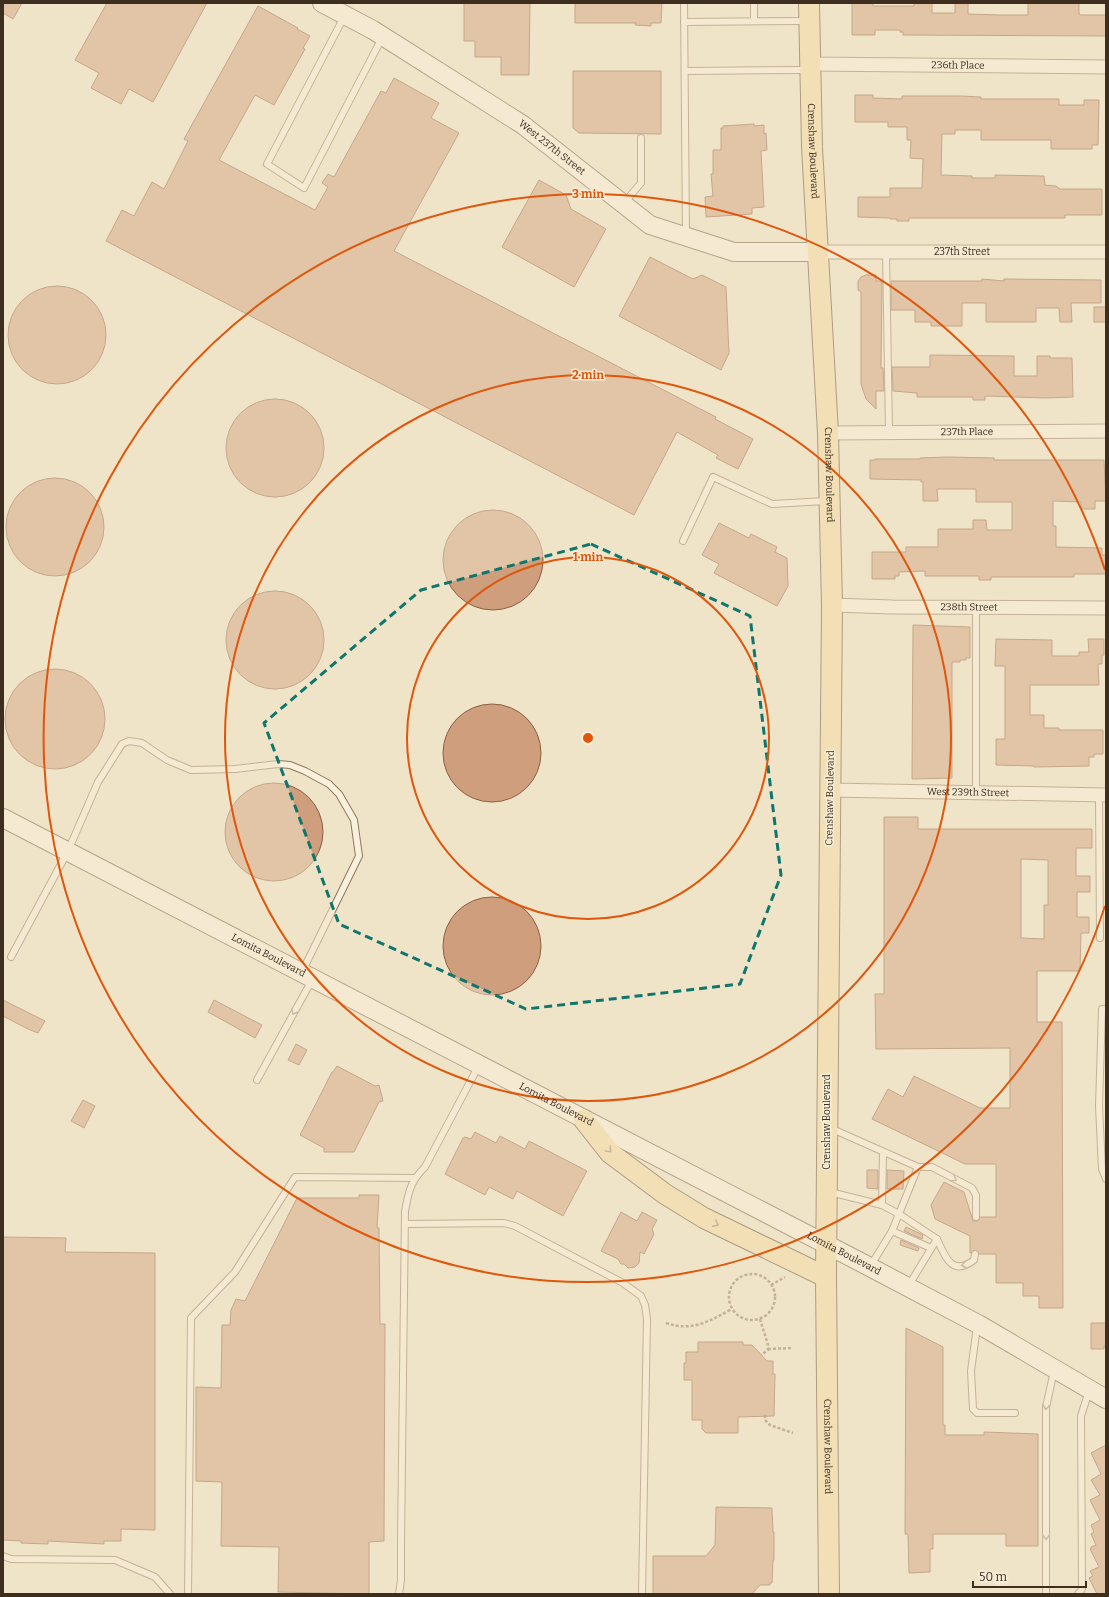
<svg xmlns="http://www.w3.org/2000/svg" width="1109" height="1597" font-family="Bitter,serif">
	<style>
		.building { fill: #cf9f7d; stroke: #8d5f41; fill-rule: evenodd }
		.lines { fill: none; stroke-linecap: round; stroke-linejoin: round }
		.lane-casing { stroke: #8d765c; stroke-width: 8 }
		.street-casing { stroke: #8d765c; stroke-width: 15 }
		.secondary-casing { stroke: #6f573f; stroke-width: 20 }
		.primary-casing { stroke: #5b4430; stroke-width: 22 }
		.path { stroke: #8d765c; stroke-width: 2.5; stroke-dasharray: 3 2; stroke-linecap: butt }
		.lane { stroke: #faf1dc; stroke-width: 6 }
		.street { stroke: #faf1dc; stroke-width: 13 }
		.secondary { stroke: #faf1dc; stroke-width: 18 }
		.primary { stroke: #f3d9a0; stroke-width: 20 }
		.oneway { stroke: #9c907e }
		.oneway2 { stroke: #988460 }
		.marked { fill: none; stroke: #0f766e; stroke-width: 3; stroke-dasharray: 8 5; stroke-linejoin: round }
		.ring { fill: none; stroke: #df570d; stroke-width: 2 }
		.labels { text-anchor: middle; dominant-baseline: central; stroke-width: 3; stroke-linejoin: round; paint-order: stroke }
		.street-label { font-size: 10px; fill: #3d2e20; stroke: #f7eed8 }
		.centre { fill: #df570d; stroke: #f7eed8; stroke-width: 2 }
		.ring-label { font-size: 12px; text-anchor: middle; font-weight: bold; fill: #df570d; stroke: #f7eed8; stroke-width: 3; stroke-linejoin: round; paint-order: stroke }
	</style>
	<rect width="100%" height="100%" fill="#f0e4c8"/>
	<g class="building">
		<polygon points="3,3 22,3 13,19 3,13"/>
		<polygon points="107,3 207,3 153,102 129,89 121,104 91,88 99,73 75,60"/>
		<polygon points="464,3 530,3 529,75 501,75 501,57 475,57 475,41 464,41"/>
		<polygon points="575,3 662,3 661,23 651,23 651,26 635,25 636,23 575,23"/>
		<polygon points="852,3 873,3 873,6 914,6 914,3 932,3 932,13 955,13 955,3 968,3 968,14 1001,15 1028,15 1028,3 1079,3 1079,14 1081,15 1106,15 1106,36 903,35 903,32 900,32 900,30 875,30 875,35 852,35"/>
		<polygon points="258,6 298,28 297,29 310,36 303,48 305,49 274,105 255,95 219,160 315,210 328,187 322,183 328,174 334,177 381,91 386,93 394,78 439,103 431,118 459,133 394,251 716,417 715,419 753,439 738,469 716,458 718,455 677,432 634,515 106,241 122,210 134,216 152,182 164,189 188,141 184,139"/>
		<polygon points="573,71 661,71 661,134 579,133 573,128"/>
		<polygon points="855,95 873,95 873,98 902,99 902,96 961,96 981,97 981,99 1059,99 1059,105 1084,105 1084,100 1099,100 1098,145 1092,145 1092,149 1051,149 1051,140 981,140 981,130 955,130 955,134 942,134 941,175 972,176 972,178 995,178 995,175 1044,176 1045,185 1056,186 1060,189 1102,189 1102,215 1065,215 1065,218 909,218 909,221 897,221 897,219 890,219 890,218 858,217 858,197 890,197 890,188 922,188 923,159 910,158 911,140 907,140 907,127 888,127 888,122 855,122"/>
		<polygon points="754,124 754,126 764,125 764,134 766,133 767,150 761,151 764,207 752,208 752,214 706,217 705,197 713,196 711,174 713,174 713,150 721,150 721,128 723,128 723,126"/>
		<polygon points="539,180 566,195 571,209 606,229 574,287 502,247"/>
		<polygon points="650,257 693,279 702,275 726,287 729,353 721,370 619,316"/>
		<polygon points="866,275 876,275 876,281 882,281 881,368 883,368 884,391 876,391 876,409 866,399 861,384 861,292 858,290 858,281 861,277"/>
		<polygon points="982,279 1004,281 1004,279 1101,280 1101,303 1071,303 1072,322 1060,322 1059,308 1036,308 1036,322 986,322 986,303 962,303 962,326 931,326 931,322 915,322 915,310 891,310 891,281 982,281"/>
		<circle cx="57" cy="335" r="49"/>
		<rect x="1094" y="307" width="12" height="15"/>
		<polygon points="930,355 1014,356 1014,376 1037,376 1037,356 1050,356 1050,358 1072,358 1073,397 1045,398 985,396 985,400 973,400 973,397 917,397 917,393 893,391 892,367 930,367"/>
		<circle cx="275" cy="448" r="49"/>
		<polygon points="948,457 994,458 994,460 1104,460 1106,501 1095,501 1095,509 1081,509 1081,502 1053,501 1053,526 1056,526 1056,547 1102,548 1102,555 1106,555 1106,574 1074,574 1074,577 991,577 991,580 979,580 979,576 925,576 925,571 899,572 899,576 895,576 895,579 872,579 872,552 906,552 906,547 938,547 938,529 973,529 973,520 986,520 987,530 1012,530 1012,502 976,502 976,489 937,489 938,501 923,501 923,482 921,482 921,480 870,479 870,460 875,460 875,459 920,459 920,458"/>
		<circle cx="55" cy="527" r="49"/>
		<circle cx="493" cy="560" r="50"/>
		<polygon points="719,523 749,538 751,534 777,547 775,552 787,558 788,586 777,606 714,573 719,564 702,555"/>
		<circle cx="275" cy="640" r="49"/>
		<polygon points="913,625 970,627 970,658 966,658 966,660 960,660 960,662 952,662 952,778 912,779"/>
		<polygon points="996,639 1052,640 1052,656 1079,656 1079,652 1089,652 1088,639 1104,639 1104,655 1102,655 1102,664 1098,664 1099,685 1030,685 1030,715 1044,715 1044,728 1059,728 1059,730 1103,730 1103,754 1094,754 1094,757 1089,757 1089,766 1034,767 1034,766 996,765 996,739 1005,739 1005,666 995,666"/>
		<circle cx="55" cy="719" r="50"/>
		<circle cx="492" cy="753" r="49"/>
		<circle cx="274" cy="832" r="49"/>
		<path d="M884,817H918V829H1092V848H1076V876H1090V892H1077V917H1089V933H1081L1080,971H1037V1022H1062L1063,1308H1039V1296H1023V1283H996V1254H979L975,1250L970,1253V1236L935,1219L931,1205L944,1182L964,1192L973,1221H978L980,1217H996V1164H965L872,1119L888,1089L903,1097L914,1076L980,1108H1010V1048L876,1049L875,994H884ZM1021,859L1048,860V905H1044V939L1021,938Z"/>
		<circle cx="492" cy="946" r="49"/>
		<polygon points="3,1000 45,1021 38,1033 28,1029 3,1016"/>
		<polygon points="214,1000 262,1025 255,1038 208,1012"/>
		<polygon points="296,1044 307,1050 299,1065 288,1060"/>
		<polygon points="337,1066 375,1086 379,1085 383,1101 379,1102 354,1152 324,1152 324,1148 300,1135 332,1072 333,1072"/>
		<polygon points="83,1100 95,1106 84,1128 71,1121"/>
		<polygon points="475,1132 496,1143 500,1136 525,1149 529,1141 587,1171 563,1216 517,1191 513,1199 489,1187 485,1195 445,1174 463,1138 465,1137 471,1139"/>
		<polygon points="867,1170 878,1170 878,1189 867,1188"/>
		<polygon points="887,1170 904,1171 903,1189 887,1189"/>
		<polygon points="359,1195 379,1195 377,1228 379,1228 380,1324 385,1324 384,1541 369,1542 369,1594 278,1592 279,1547 221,1546 222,1482 196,1481 196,1387 221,1388 222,1325 230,1325 231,1310 236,1299 245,1301 297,1198 359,1198"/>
		<polygon points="621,1212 637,1221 642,1212 657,1220 652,1229 654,1234 644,1254 640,1252 639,1263 635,1267 628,1268 624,1264 621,1264 618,1259 601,1251"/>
		<polygon points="906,1227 923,1235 922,1239 904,1231"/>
		<polygon points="3,1237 66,1238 65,1252 155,1253 155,1530 121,1529 121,1541 104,1541 104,1544 48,1541 48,1544 21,1543 21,1541 3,1540"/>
		<polygon points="901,1240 919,1248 918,1251 900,1245"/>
		<polygon points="1091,1323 1106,1323 1106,1346 1104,1346 1104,1349 1091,1349"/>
		<polygon points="906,1328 943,1347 943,1425 945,1425 945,1435 984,1435 984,1432 1038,1434 1038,1546 1006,1546 1006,1534 933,1534 933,1549 930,1549 930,1572 909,1573 908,1536 908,1534 905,1534"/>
		<polygon points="698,1342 743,1342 743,1345 752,1345 767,1361 773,1361 773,1374 775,1374 774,1416 738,1417 738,1433 706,1433 702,1429 702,1420 692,1420 692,1380 684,1380 684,1363 686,1363 686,1352 698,1352"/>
		<polygon points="1106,1445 1106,1594 1097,1594 1089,1578 1093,1576 1090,1571 1099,1567 1090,1549 1091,1549 1091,1547 1096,1545 1091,1534 1094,1532 1091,1525 1100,1520 1090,1500 1100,1495 1091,1480 1101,1474 1091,1453"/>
		<polygon points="716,1507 772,1508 773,1532 774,1532 774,1560 773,1560 772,1583 770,1583 770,1585 760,1585 752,1594 653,1594 653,1556 706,1556 715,1545"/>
	</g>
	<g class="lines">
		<defs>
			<g id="lane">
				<polyline points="684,3 686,235"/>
				<polyline points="754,3 754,21"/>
				<polyline points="344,17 267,164 304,188 382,38"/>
				<polyline points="684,22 807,21"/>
				<polyline points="685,71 807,70"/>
				<polyline points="624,203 641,183 641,138"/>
				<polyline points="886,252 889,432"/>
				<polyline points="683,541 713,477 772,504 826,501"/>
				<polyline points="976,793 976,607"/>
				<polyline points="1099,795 1100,938"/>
				<polyline points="11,957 68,851 98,782 122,744 129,741 142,743 167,760 191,770 235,769 278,764 290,765 305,771 329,784 339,794 354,820 359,856 302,972"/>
				<polyline points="1106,1009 1102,1009 1099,1106 1102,1169 1106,1179"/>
				<polyline points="257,1080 312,980"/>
				<polyline points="830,1128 918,1167 899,1214 937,1239 909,1285"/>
				<polyline points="918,1167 932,1167 972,1188 976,1195 976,1217"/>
				<polyline points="830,1192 882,1205 899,1214 892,1231 871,1265"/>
				<polyline points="882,1205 883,1152"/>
				<polyline points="405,1224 504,1223 515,1226 623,1283 641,1296 645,1305 647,1319 642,1594"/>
				<polyline points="892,1231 931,1248"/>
				<path d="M937,1239C945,1257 952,1277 974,1260L975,1254"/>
				<polyline points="977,1326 971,1371 973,1409 977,1413 1015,1413"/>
				<polyline points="3,1556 11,1559 115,1560 155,1577 170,1594"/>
				<polyline points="188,1594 191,1318 235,1272 295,1177 414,1178"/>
				<path d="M399,1594L401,1580V1543L405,1211C409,1191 410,1182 425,1167L478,1067"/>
				<polyline points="1046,1594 1046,1407 1054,1371"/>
				<polyline points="1078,1594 1082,1589 1081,1416 1089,1391"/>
			</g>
			<g id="street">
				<path id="s1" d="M809,64L1106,67"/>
				<path id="s2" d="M818,252H1106"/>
				<path id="s3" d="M828,433L1106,431"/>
				<path id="s4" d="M832,605L892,607L1106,608"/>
				<path id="s5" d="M830,790L1106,795"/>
			</g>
			<g id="secondary">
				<path id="s6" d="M322,3L373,30L523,125L650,225L734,252H818"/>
				<path id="s7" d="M3,818L866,1265L978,1324L1106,1399"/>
			</g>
			<g id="primary">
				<path id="s8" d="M809,3L812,147L828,433L832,605L826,1277L829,1594"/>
				<polyline points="584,1120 610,1153 665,1194 704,1218 826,1277"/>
			</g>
		</defs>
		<use href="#lane" class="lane-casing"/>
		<use href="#street" class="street-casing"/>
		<use href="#secondary" class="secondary-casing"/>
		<use href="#primary" class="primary-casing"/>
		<g class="path">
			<circle cx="752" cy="1297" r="23"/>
			<polyline points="771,1285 785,1277"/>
			<polyline points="760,1319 768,1345 768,1350 761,1355"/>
			<path d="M666,1323C693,1332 709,1321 732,1309"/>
			<polyline points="768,1349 793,1348"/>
			<polyline points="765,1415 765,1420 770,1425 793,1433"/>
		</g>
		<use href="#lane" class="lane"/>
		<use href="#street" class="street"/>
		<use href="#secondary" class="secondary"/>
		<use href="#primary" class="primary"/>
	</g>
	<defs><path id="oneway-chevron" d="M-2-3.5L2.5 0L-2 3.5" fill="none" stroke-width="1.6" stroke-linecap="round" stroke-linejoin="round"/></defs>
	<g class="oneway">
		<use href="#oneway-chevron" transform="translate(294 1012) rotate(119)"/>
		<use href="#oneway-chevron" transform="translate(954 1179) rotate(28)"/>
		<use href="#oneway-chevron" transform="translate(964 1265) rotate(168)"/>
		<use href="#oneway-chevron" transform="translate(1046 1407) rotate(96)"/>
		<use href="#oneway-chevron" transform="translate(1046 1537) rotate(90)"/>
	</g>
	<g class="oneway2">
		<use href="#oneway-chevron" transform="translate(609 1150) rotate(47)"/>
		<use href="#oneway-chevron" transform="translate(716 1224) rotate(26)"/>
	</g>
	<path d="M0 0H1109V1597H0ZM591,544L750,616L781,875L740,984L526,1009L339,924L264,723L421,590Z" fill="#f0e4c8" fill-opacity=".55" fill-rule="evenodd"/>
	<path class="marked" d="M591,544L750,616L781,875L740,984L526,1009L339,924L264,723L421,590Z"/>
	<g class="ring">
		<circle cx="588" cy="738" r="181"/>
		<circle cx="588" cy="738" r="363"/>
		<path d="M1105 906A544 544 0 1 1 1105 570"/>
	</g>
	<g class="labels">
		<g class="street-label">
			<text stroke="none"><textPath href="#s1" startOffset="149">236th Place</textPath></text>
			<text stroke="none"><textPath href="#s6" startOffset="272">West 237th Street</textPath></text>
			<text stroke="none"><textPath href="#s8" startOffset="148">Crenshaw Boulevard</textPath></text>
			<text stroke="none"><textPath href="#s2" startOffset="144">237th Street</textPath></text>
			<text stroke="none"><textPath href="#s3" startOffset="139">237th Place</textPath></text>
			<text stroke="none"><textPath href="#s8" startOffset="472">Crenshaw Boulevard</textPath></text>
			<text stroke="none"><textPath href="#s4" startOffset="137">238th Street</textPath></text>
			<text stroke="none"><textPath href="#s5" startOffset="138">West 239th Street</textPath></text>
			<text transform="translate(830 798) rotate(-89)">Crenshaw Boulevard</text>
			<text stroke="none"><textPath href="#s7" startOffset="299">Lomita Boulevard</textPath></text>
			<text stroke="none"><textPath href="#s7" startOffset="623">Lomita Boulevard</textPath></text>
			<text transform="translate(827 1122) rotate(-90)">Crenshaw Boulevard</text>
			<text stroke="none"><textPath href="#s7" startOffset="947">Lomita Boulevard</textPath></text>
			<text stroke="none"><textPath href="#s8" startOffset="1444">Crenshaw Boulevard</textPath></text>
		</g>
	</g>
	<circle cx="588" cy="738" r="6" class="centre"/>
	<g class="ring-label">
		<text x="588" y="198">3 min</text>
		<text x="588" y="379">2 min</text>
		<text x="588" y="561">1 min</text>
	</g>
	<rect width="1109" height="1597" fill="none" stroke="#3d2e20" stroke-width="8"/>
	<path d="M973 1581v6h113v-6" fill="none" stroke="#3d2e20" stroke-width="2"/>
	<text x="979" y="1581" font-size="12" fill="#3d2e20" stroke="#f7eed8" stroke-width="3" paint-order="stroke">50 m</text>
</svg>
